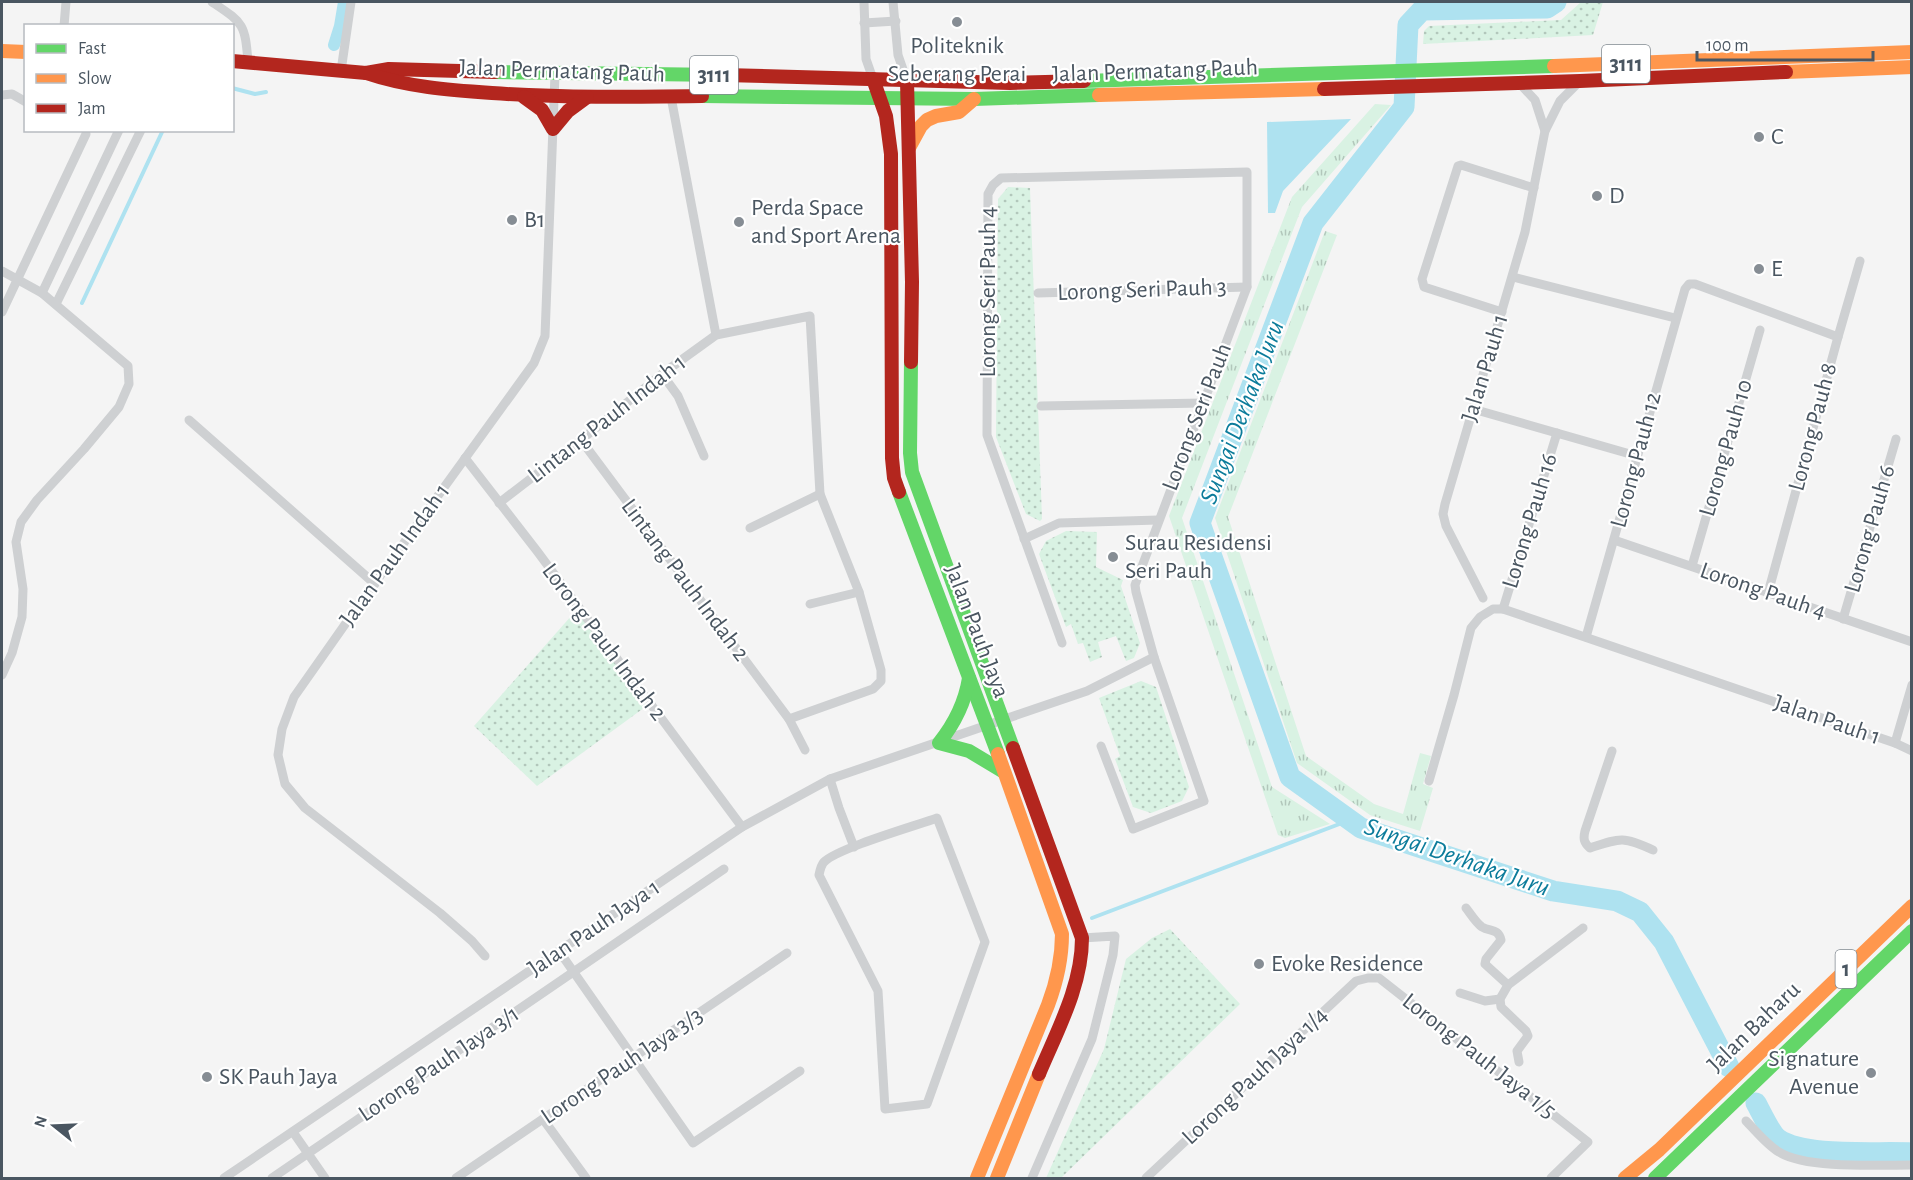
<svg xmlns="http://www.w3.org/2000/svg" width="1913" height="1180" font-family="'Alegreya Sans',sans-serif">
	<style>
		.grass { fill: url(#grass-tufts) }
		.park { fill: url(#park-dots) }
		.water { fill: #aee2f0 }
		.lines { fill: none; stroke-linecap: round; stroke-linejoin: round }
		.stream { stroke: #aee2f0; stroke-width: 4 }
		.canal { stroke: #aee2f0; stroke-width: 12 }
		.river { stroke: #aee2f0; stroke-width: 21 }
		.street { stroke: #ced0d2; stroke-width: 9 }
		.fast { stroke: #63d668; stroke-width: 14 }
		.slow { stroke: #ff974d; stroke-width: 14 }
		.jam { stroke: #b3261e; stroke-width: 14 }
		.poi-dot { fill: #868d94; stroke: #fff; stroke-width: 2 }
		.labels { text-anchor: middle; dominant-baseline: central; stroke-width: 4.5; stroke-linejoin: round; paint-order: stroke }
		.shield { fill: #fff; stroke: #808990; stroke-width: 1.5 }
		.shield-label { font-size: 22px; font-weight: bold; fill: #4a5661 }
		.poi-label { font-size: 24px; fill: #4a5661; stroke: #fff; text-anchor: start }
		.street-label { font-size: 24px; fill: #4a5661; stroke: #fff }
		.water-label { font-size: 26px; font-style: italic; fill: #0c7c9b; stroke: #fff }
	</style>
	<defs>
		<pattern id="grass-tufts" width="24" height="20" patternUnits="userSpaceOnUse" patternTransform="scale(1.5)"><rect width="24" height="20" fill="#d9f2e3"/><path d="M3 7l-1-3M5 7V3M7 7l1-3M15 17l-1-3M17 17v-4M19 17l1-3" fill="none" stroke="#b2c7bb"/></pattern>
		<pattern id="park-dots" width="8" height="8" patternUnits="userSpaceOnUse" patternTransform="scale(1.5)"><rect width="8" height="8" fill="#d9f2e3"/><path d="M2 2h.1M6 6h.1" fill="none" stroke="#b2c7bb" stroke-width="1.8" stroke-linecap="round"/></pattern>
	</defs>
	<rect width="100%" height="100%" fill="#f4f4f4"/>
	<g class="grass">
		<polygon points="1375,104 1391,105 1302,207 1182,518 1272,787 1330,824 1285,838 1278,835 1169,516 1292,197"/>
		<polygon points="1325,231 1337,235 1228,517 1306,756 1374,804 1403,814 1420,753 1431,756 1423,784 1433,788 1420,831 1370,815 1297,763 1215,518"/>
	</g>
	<g class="park">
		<polygon points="1581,2 1603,2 1593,35 1423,44 1424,31 1429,26 1561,20"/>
		<polygon points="1008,187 1030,188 1042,519 1040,521 1026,514 996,437 998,199"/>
		<polygon points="1066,531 1097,532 1096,567 1123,580 1121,586 1140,643 1134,658 1126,661 1116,636 1098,642 1102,657 1090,662 1083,643 1078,644 1071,624 1066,627 1039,554 1046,541"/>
		<polygon points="580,606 652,702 537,786 474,726"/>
		<polygon points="1141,681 1156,687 1189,787 1182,801 1151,813 1133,807 1115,759 1120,756 1099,698"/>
		<polygon points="1170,929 1240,1004 1061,1178 1046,1178 1104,1049 1126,959 1152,938"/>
	</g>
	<polygon class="water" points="1351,119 1283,191 1275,213 1268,213 1267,122"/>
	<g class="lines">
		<g class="stream">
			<polyline points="232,88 255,94 266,92"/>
			<polyline points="82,303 163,130"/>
			<polyline points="1092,918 1350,820"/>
		</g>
		<polyline class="canal" points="334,45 340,26 344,2"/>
		<g class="river">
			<polyline points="1556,2 1547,8 1422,10 1408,25 1404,107 1313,223 1200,523 1290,777 1361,828 1553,891 1617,901 1640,912 1664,942 1729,1067"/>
			<path d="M1756,1103C1761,1112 1771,1134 1778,1139C1806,1158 1877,1151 1912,1153"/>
		</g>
		<g class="street">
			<path d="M212,2C243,23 245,23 248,62"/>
			<polyline points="864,2 866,59 873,79"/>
			<polyline points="893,2 898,55 907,81"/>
			<polyline points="864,23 896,21"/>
			<polyline points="64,26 66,2"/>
			<polyline points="341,71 351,2"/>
			<polyline points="1520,84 1535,100 1545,131"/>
			<polyline points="2,95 12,94 26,102"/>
			<polyline points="671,97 716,335"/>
			<polyline points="2,271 42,293 128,366 129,384 119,407 84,449 37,500 21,522 16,542 23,589 22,617 12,653 2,675"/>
			<polyline points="1513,277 1675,318"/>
			<polyline points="42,293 119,130"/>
			<polyline points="1038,293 1247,287"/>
			<polyline points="56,304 141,130"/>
			<polyline points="2,312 86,134"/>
			<polyline points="1502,312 1424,287 1422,279 1458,166 1461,165 1534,188"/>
			<polyline points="662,374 678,396 704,456"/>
			<polyline points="1041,406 1203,403"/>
			<polyline points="1473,409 1637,456"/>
			<polyline points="189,420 375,584"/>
			<polyline points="581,440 789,719 805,750"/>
			<polyline points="465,458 537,551 742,827"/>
			<polyline points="499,503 581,440 662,374 716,335 810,316 820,494 859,592 881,670 881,681 873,689 789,719"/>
			<polyline points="750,528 820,494"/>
			<polyline points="1024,539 1059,523 1158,520"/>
			<polyline points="1614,540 1912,642"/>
			<polyline points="1692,566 1760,330"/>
			<polyline points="1768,593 1838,337 1860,261"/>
			<polyline points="1483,598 1446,526 1443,514 1445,504 1525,232 1545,131 1560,101 1580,81"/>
			<polyline points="810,604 859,592"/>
			<polyline points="1503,609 1557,433"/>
			<polyline points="1843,619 1896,439"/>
			<polyline points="1586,637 1685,289 1689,284 1695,284 1838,337"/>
			<polyline points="1062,643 987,435 988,194 993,185 1001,178 1247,172 1247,287 1135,585 1136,592 1154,657 1204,801 1133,829 1101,746"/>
			<polyline points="1895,743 1912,685"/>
			<path d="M1612,751L1585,831C1583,839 1584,843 1590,848C1620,838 1623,836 1653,850"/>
			<polyline points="830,779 839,808 854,847"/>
			<polyline points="1429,781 1454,695 1471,628 1480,617 1493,609 1503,609 1895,743 1912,751"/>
			<path d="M937,818L985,942L927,1104L885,1109L878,991L819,875C820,870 821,865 824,862C838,848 915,826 937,818Z"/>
			<path d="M1466,908C1470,913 1476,923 1482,927C1490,932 1498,928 1501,940L1486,959L1485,964L1508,985L1500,999L1501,1007L1526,1031L1528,1036L1517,1051L1519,1062"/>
			<polyline points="559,951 693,1143 800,1071"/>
			<polyline points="485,956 472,941 440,913 305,808 285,784 278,755 282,729 294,697 346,623 534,363 545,336 555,74"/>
			<polyline points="1508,985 1583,928"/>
			<polyline points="1460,993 1485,1001 1500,999"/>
			<polyline points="543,1119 586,1178"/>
			<path d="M1746,1121C1756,1131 1767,1145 1779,1152C1806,1169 1879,1165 1912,1165"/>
			<polyline points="293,1132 325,1178"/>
			<polyline points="224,1178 742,827 830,779 1087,691 1154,657"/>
			<polyline points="272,1178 724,869"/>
			<polyline points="456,1178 787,953"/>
			<polyline points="1032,1178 1092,1039 1113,955 1115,936 1082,938"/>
			<polyline points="1146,1178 1356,981 1368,978 1379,978 1588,1142 1551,1178"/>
		</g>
		<g class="fast">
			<polyline points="495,72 724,75"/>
			<polyline points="1084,81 1554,66"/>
			<polyline points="702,96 974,99 1099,95"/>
			<polyline points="911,362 910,453 912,472 1013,748"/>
			<polyline points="899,492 998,754"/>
			<path d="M969,678C965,703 955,723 939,743L969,751L1004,772"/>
			<polyline points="1655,1178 1912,931"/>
		</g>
		<g class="slow">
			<polyline points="2,51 26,52"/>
			<polyline points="1554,66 1912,52"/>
			<polyline points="1786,72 1912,67"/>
			<polyline points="1099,95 1324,89"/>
			<polyline points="909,148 921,126 927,120 936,116 959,112 974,99"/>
			<path d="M977,1178L1048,1005C1057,981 1062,959 1062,934L998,754"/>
			<polyline points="997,1178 1039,1074"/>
			<polyline points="1625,1178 1659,1150 1912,906"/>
		</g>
		<g class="jam">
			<polyline points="232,61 366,73 389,69 495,72"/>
			<path d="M366,73C407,87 449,90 492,93C562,98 632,97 702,96"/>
			<polyline points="724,75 1010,83 1084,81"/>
			<polyline points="873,79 886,116 891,154 892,458 894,478 899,492"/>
			<polyline points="907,81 912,282 911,362"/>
			<polyline points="1324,89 1580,81 1786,72"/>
			<polyline points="524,97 542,110 553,129 568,111 587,97"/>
			<path d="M1013,748L1082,938C1082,986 1057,1031 1039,1074"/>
		</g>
	</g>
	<g class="poi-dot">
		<circle cx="957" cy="22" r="6"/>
		<circle cx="1759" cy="137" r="6"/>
		<circle cx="1597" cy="196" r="6"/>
		<circle cx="512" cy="220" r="6"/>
		<circle cx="739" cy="222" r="6"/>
		<circle cx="1759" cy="269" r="6"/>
		<circle cx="1113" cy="557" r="6"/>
		<circle cx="1259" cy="964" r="6"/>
		<circle cx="1871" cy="1073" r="6"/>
		<circle cx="207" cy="1077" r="6"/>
	</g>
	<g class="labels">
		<g class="shield">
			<rect x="1602" y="45" width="48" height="38" rx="4.5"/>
			<rect x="690" y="56" width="48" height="38" rx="4.5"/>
			<rect x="1835.5" y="950" width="21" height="38" rx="4.5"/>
		</g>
		<g class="shield-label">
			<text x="1626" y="64">3111</text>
			<text x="714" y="75">3111</text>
			<text x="1846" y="969">1</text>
		</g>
		<g class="poi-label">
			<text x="957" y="46" text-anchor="middle">Politeknik<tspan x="957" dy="28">Seberang Perai</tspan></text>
			<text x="1771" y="137">C</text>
			<text x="1609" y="196">D</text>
			<text x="751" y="208">Perda Space<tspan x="751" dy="28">and Sport Arena</tspan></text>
			<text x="524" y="220">B1</text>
			<text x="1771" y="269">E</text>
			<text x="1125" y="543">Surau Residensi<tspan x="1125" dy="28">Seri Pauh</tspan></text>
			<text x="1271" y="964">Evoke Residence</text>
			<text x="1859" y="1059" text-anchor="end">Signature<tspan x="1859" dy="28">Avenue</tspan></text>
			<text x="219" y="1077">SK Pauh Jaya</text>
		</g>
		<g class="street-label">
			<text transform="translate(562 71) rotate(2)">Jalan Permatang Pauh</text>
			<text transform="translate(1155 71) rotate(-2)">Jalan Permatang Pauh</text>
			<text transform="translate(1142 290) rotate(-2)">Lorong Seri Pauh 3</text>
			<text transform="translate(988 292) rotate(-90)">Lorong Seri Pauh 4</text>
			<text transform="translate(1485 368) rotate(-73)">Jalan Pauh 1</text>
			<text transform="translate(1197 417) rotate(-69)">Lorong Seri Pauh</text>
			<text transform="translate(607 419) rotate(-38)">Lintang Pauh Indah 1</text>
			<text transform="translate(1813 427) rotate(-75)">Lorong Pauh 8</text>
			<text transform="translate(1726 448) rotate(-74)">Lorong Pauh 10</text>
			<text transform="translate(1636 460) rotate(-75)">Lorong Pauh 12</text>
			<text transform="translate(1530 521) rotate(-73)">Lorong Pauh 16</text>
			<text transform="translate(1870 529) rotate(-74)">Lorong Pauh 6</text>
			<text transform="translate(395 555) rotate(-54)">Jalan Pauh Indah 1</text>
			<text transform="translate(685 580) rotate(53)">Lintang Pauh Indah 2</text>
			<text transform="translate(1763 591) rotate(19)">Lorong Pauh 4</text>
			<text transform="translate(977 631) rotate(69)">Jalan Pauh Jaya</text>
			<text transform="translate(604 642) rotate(53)">Lorong Pauh Indah 2</text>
			<text transform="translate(1827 720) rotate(19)">Jalan Pauh 1</text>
			<text transform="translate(594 928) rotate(-34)">Jalan Pauh Jaya 1</text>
			<text transform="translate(1754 1027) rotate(-44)">Jalan Baharu</text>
			<text transform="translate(1479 1056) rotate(38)">Lorong Pauh Jaya 1/5</text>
			<text transform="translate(439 1064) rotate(-34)">Lorong Pauh Jaya 3/1</text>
			<text transform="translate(622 1066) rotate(-34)">Lorong Pauh Jaya 3/3</text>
			<text transform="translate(1255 1076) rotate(-43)">Lorong Pauh Jaya 1/4</text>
		</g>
		<g class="water-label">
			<text transform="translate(1242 412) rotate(-69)">Sungai Derhaka Juru</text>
			<text transform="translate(1457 857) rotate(19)">Sungai Derhaka Juru</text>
		</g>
	</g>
	<rect width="1913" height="1180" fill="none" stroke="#4a5661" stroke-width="6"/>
	<rect x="24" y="24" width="210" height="108" fill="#ffffff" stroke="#b7bbc0" stroke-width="1.5"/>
	<rect x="36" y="44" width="30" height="9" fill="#63d668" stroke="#b7bbc0" stroke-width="1.5"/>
	<text x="78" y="54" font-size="18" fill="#4a5661">Fast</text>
	<rect x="36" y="74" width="30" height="9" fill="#ff974d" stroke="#b7bbc0" stroke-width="1.5"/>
	<text x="78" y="84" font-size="18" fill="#4a5661">Slow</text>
	<rect x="36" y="104" width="30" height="9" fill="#b3261e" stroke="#b7bbc0" stroke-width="1.5"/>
	<text x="78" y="114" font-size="18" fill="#4a5661">Jam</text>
	<g transform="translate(54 1126) rotate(288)" stroke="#ffffff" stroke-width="4.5" paint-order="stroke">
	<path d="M0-4.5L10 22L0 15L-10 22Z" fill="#4a5661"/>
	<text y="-9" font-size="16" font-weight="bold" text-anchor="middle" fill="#4a5661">N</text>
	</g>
	<path d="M1697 51v9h176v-9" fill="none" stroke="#4a5661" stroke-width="3"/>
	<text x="1706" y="51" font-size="18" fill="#4a5661" stroke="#ffffff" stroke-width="4.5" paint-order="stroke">100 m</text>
</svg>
